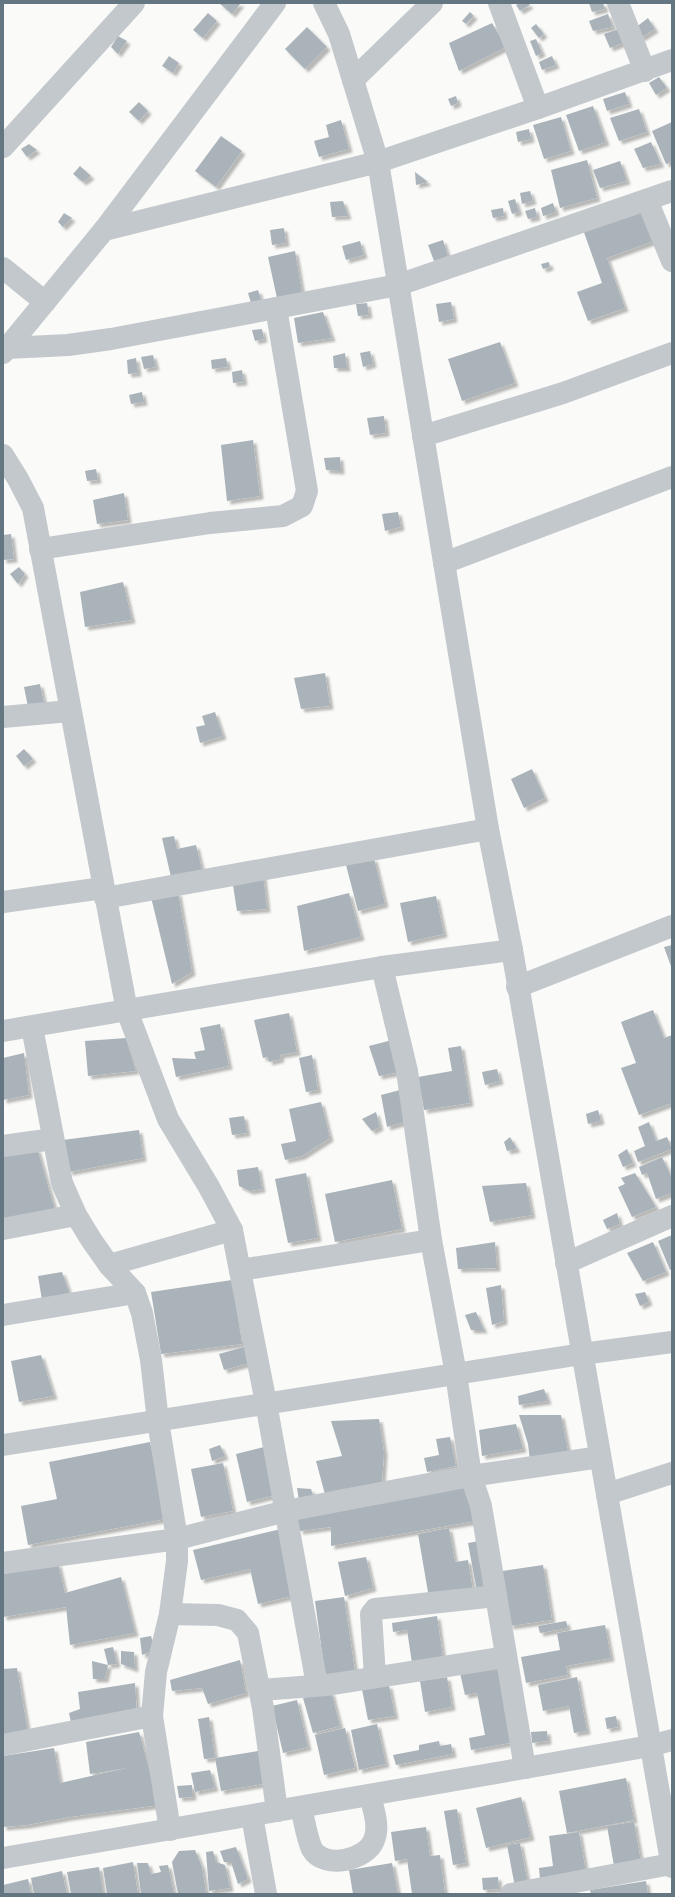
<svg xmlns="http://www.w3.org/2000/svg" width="675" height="1897" font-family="'Fira Sans Condensed',sans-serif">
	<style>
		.building { fill: #aab3b9; filter: url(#shadow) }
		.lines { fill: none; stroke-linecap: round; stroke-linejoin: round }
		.minor { stroke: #c3c8cc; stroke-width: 22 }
	</style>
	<defs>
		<filter id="shadow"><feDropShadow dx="3.5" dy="3.5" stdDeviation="1" flood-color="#0004"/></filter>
	</defs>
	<rect width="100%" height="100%" fill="#fafaf8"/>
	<g class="building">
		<polygon points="219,3 241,3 232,14"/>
		<polygon points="520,3 528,3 530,5 520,11 516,5"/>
		<polygon points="589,3 603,3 605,9 592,12"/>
		<polygon points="470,12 474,16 466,24 462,21"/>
		<polygon points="208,13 217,21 203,38 193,30"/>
		<polygon points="608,14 613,27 593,31 589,21"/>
		<polygon points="648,18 655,29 641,38 635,28"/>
		<polygon points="492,23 506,47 459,71 449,43"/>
		<polygon points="536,24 544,34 539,38 531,28"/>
		<polygon points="307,27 327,47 305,69 285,49"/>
		<polygon points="622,28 628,41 610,48 604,34"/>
		<polygon points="118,36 127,41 118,54 111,47"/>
		<polygon points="536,39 542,53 536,56 530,41"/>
		<polygon points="169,56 179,63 173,73 162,66"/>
		<polygon points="552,56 556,65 542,70 539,62"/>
		<polygon points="659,77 667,88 656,95 649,83"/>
		<polygon points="625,92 629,104 607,111 603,99"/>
		<polygon points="456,96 458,103 451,106 448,99"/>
		<polygon points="139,102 148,111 139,121 129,112"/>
		<polygon points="593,106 606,142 579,151 566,115"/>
		<polygon points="639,109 647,132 619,141 610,118"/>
		<polygon points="561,117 571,151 544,159 533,125"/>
		<polygon points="341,120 349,149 319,157 314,141 329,137 326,125"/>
		<polygon points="672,122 672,162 666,164 652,131"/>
		<polygon points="529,129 531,139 518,142 516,132"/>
		<polygon points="221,136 242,151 216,187 195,171"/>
		<polygon points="651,142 661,164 643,168 634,149"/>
		<polygon points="29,144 37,150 27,157 21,149"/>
		<polygon points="587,160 597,198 560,208 551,170"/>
		<polygon points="620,161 627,181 600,188 593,170"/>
		<polygon points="80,166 91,176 83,182 73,174"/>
		<polygon points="415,172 428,182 416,185"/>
		<polygon points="530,191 533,201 522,204 520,193"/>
		<polygon points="515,199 519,212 512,214 508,201"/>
		<polygon points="343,201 348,216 332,217 330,202"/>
		<polygon points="553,203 556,212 543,216 541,208"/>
		<polygon points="640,203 654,241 607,258 625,308 588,321 577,292 602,283 581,224"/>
		<polygon points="503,208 504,216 493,218 491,210"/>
		<polygon points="535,208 537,217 528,219 525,211"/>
		<polygon points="64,213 72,218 63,227 58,222"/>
		<polygon points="284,228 286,243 272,245 270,230"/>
		<polygon points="443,240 448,256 434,261 428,245"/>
		<polygon points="360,241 364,255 346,260 342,246"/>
		<polygon points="295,251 302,293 277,298 268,257"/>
		<polygon points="549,262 550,267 543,269 541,264"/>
		<polygon points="258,290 262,303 251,303 248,293"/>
		<polygon points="451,302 454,319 439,322 436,304"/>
		<polygon points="367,303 369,315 358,316 356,304"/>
		<polygon points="323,312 332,338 298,343 294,318"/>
		<polygon points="262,329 264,339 255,341 252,330"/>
		<polygon points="500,342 515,383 462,401 448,359"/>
		<polygon points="370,351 373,364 363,367 360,353"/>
		<polygon points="345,353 347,368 334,368 333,356"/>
		<polygon points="153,355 156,367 144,369 141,357"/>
		<polygon points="136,358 138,373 128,374 127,360"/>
		<polygon points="226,358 228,367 212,369 211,360"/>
		<polygon points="242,370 244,382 233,383 232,372"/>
		<polygon points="142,392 144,402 131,404 129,395"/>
		<polygon points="384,416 386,433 370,435 367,418"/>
		<polygon points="253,440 260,496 227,501 221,445"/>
		<polygon points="340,457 341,471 326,470 324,458"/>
		<polygon points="96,469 98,480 87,481 85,471"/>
		<polygon points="124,493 128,520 97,524 93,500"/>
		<polygon points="398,512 401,527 385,531 382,514"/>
		<polygon points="11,534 14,559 3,560 3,535"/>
		<polygon points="19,567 25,574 18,584 10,574"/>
		<polygon points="123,582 132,620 85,627 80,592"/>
		<polygon points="325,673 330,706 301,709 294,678"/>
		<polygon points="40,684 44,703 28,707 24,687"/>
		<polygon points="215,712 223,736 200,743 196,727 205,725 202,716"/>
		<polygon points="24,749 33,759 24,766 16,756"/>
		<polygon points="532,769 545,798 524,808 511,779"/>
		<polygon points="174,836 177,849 196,845 202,870 171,877 162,838"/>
		<polygon points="374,858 385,904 358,911 346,865"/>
		<polygon points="263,875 267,909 237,911 232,879"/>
		<polygon points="178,892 192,972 172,984 151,897"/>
		<polygon points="349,893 361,937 304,951 297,906"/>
		<polygon points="436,896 444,934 408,942 400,903"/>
		<polygon points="672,945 672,969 664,947"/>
		<polygon points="653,1010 664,1038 672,1035 672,1103 639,1115 621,1068 636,1063 621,1022"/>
		<polygon points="289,1013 297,1052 280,1055 281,1059 269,1062 268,1057 263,1058 254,1020"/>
		<polygon points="220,1024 229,1066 176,1077 172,1058 196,1059 194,1052 205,1050 200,1028"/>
		<polygon points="126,1038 136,1071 88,1076 85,1041"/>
		<polygon points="392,1040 405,1071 379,1076 369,1046"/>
		<polygon points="461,1046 470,1103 424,1110 418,1077 452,1071 448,1048"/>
		<polygon points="24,1053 29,1095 3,1100 3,1058"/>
		<polygon points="312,1055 318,1090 306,1092 299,1058"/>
		<polygon points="497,1069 500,1081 485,1085 482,1072"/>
		<polygon points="400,1090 408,1121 387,1127 381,1095"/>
		<polygon points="321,1102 330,1138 302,1156 285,1160 281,1144 296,1141 289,1109"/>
		<polygon points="598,1110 601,1121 588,1124 586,1114"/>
		<polygon points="376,1112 380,1127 372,1131 362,1119"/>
		<polygon points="244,1116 247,1133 232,1135 229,1118"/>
		<polygon points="649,1122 656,1141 667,1137 672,1149 638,1162 634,1151 645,1146 638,1127"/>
		<polygon points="139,1130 143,1158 69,1172 63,1140"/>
		<polygon points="510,1137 517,1149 507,1151 504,1142"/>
		<polygon points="37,1148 56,1213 3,1226 3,1154"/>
		<polygon points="627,1149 633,1163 623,1167 618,1155"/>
		<polygon points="662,1157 672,1178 672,1193 656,1199 647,1173 642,1175 639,1167"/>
		<polygon points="258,1167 262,1189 250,1191 239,1186 237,1170"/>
		<polygon points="306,1173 318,1238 288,1243 275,1179"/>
		<polygon points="635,1173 656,1207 632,1217 618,1187 625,1184 621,1178"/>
		<polygon points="392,1180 402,1229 335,1242 325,1194"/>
		<polygon points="526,1183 532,1215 490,1222 482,1186"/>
		<polygon points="617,1213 620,1224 607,1229 603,1220"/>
		<polygon points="672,1235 672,1269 670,1270 658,1241"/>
		<polygon points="495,1242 497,1268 458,1269 456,1248"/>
		<polygon points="653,1242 666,1272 643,1281 627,1253"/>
		<polygon points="62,1272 72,1300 43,1306 38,1276"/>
		<polygon points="232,1280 242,1344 161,1354 151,1292"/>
		<polygon points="501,1285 504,1321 492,1325 486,1288"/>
		<polygon points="645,1292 649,1302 640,1306 635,1294"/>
		<polygon points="476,1312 484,1330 471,1330 465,1315"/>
		<polygon points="247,1346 250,1363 224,1370 219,1354"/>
		<polygon points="41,1355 54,1396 19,1402 11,1361"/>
		<polygon points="544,1389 548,1401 519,1405 518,1396"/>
		<polygon points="519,1415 561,1415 569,1456 530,1461 528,1444"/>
		<polygon points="379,1419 384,1452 382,1483 326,1498 316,1461 342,1456 331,1421"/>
		<polygon points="516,1424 523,1449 482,1456 479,1430"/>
		<polygon points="450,1437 456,1466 427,1472 424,1458 439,1455 436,1439"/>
		<polygon points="150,1442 165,1519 28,1545 21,1506 57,1499 49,1462"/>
		<polygon points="220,1445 225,1456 212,1461 209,1449"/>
		<polygon points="264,1447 276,1495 247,1502 236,1454"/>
		<polygon points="223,1463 233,1511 201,1517 191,1469"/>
		<polygon points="465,1487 476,1521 331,1546 331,1527 300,1531 296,1517"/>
		<polygon points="297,1488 311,1489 314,1499 299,1501"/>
		<polygon points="449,1528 455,1562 468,1560 473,1591 429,1598 418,1534"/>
		<polygon points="281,1529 297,1595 258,1604 250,1569 201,1580 193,1550"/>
		<polygon points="479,1541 489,1590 477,1592 468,1543"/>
		<polygon points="366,1557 373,1588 345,1596 338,1562"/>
		<polygon points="58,1563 65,1593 121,1577 135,1633 70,1645 66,1607 3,1617 3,1574"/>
		<polygon points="543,1565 552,1620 510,1626 502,1571"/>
		<polygon points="344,1597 355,1671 325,1675 315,1601"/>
		<polygon points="437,1616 443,1658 412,1663 407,1630 393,1632 392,1623"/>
		<polygon points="566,1621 568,1628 540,1633 538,1626"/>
		<polygon points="605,1625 611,1658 566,1666 568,1675 526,1683 521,1657 560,1650 557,1633"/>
		<polygon points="151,1636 155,1650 142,1655 140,1638"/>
		<polygon points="113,1647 117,1664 108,1665 104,1649"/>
		<polygon points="121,1651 134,1652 135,1669 121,1664"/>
		<polygon points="240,1660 246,1693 208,1704 202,1688 172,1691 170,1680"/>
		<polygon points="92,1661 108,1665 105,1679 93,1679"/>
		<polygon points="501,1665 515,1742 471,1750 469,1738 485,1735 477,1693 465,1695 460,1673"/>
		<polygon points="17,1668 28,1733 3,1738 3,1669"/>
		<polygon points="447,1677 452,1707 425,1712 420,1681"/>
		<polygon points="577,1677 587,1731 574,1733 569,1706 543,1711 538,1685"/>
		<polygon points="135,1683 137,1716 72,1727 69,1713 80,1709 78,1692"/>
		<polygon points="389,1685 395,1716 368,1720 362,1689"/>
		<polygon points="331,1691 340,1726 313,1733 303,1698"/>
		<polygon points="297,1700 308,1747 283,1753 272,1706"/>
		<polygon points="616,1716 618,1727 607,1729 605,1718"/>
		<polygon points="209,1717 215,1758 204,1759 198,1719"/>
		<polygon points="377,1724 386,1764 359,1770 351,1730"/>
		<polygon points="345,1728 355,1768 324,1775 315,1735"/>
		<polygon points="547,1731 548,1741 532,1743 531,1732"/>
		<polygon points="139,1732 159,1805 70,1817 27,1825 3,1827 3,1756 54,1748 60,1783 127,1768 90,1774 86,1742"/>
		<polygon points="439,1741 440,1746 451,1744 453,1754 396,1765 393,1755 419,1750 419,1745"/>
		<polygon points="258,1751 263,1784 221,1791 215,1758"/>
		<polygon points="210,1770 215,1788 195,1792 191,1773"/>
		<polygon points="626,1778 634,1820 567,1833 559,1791"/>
		<polygon points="192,1785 193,1797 179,1798 177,1786"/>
		<polygon points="521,1797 531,1837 486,1848 476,1808"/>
		<polygon points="457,1809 466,1863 453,1865 444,1811"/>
		<polygon points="634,1822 641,1862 614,1866 607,1826"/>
		<polygon points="426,1827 430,1856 440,1855 445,1894 412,1894 407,1859 395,1861 391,1832"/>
		<polygon points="579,1832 586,1872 540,1879 539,1868 553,1866 549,1836"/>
		<polygon points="520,1843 528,1884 515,1887 507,1845"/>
		<polygon points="236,1847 248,1879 238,1884 231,1862 224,1862 220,1851"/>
		<polygon points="195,1850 202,1867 206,1893 178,1894 172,1862 179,1851"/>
		<polygon points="213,1851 216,1862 225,1865 230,1888 209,1891 206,1852"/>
		<polygon points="133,1862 138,1894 107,1894 103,1868"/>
		<polygon points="137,1863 148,1863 151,1874 161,1872 159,1866 168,1865 174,1894 141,1894"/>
		<polygon points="392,1863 398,1894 353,1894 349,1870"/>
		<polygon points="99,1867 103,1894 71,1894 67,1872"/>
		<polygon points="62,1871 67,1894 34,1894 31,1878"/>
		<polygon points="498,1877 499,1889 483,1890 482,1878"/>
		<polygon points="28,1879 31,1894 3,1894 3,1885"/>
		<polygon points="646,1881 648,1894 591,1894 590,1890"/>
	</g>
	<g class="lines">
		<g class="minor">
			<polyline points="324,3 339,34 378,162 488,829 512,950 672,1867"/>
			<polyline points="499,3 538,108"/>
			<polyline points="618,3 645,71"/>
			<polyline points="353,80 432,3"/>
			<polyline points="3,147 134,3"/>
			<polyline points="647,200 672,261"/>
			<polyline points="104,230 378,162 538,108 672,60"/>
			<polyline points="3,268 45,302"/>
			<polyline points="7,348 68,345 111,339 398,285 672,191"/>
			<polyline points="3,353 104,230 275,3"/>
			<polyline points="423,436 563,393 672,353"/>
			<polyline points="3,455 18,479 33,508 127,1011 168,1119 209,1187 232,1230 266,1403 317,1685"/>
			<polyline points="40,549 210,523 283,516 302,506 307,491 276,308"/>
			<polyline points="444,563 672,477"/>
			<polyline points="3,717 70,711"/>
			<polyline points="105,898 488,829"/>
			<polyline points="3,902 103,888"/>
			<polyline points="382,967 407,1071 431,1240 456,1374 471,1476 481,1506 525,1768"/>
			<polyline points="517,987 672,926"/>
			<polyline points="32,1027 62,1183 76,1215 92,1241 109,1265 135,1293 142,1313 151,1360 158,1421 177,1539 177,1561 170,1614 156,1672 152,1716 170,1830"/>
			<polyline points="3,1031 382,967 512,950"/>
			<polyline points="3,1146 53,1139"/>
			<polyline points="3,1229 76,1215"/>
			<polyline points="566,1263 672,1216"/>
			<polyline points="109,1265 232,1230"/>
			<polyline points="240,1270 431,1240"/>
			<polyline points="3,1315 135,1293"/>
			<polyline points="3,1445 582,1354 672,1342"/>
			<polyline points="607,1494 672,1473"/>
			<polyline points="3,1563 177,1539 286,1511 354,1498 471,1476 600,1457"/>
			<polyline points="170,1614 218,1615 237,1620 248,1633 263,1708 277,1811"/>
			<polyline points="375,1677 371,1614 375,1609 496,1596"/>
			<polyline points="261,1690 327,1685 506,1657"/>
			<polyline points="3,1745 152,1716"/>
			<path d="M301,1807C304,1819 307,1839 312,1849C324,1870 367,1860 374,1840C380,1826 373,1809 370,1795"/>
			<polyline points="252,1816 266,1894"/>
			<polyline points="3,1858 525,1768 650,1746 672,1740"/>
			<polyline points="511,1894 671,1864"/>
		</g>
	</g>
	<rect width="675" height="1897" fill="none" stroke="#657683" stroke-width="8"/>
</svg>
